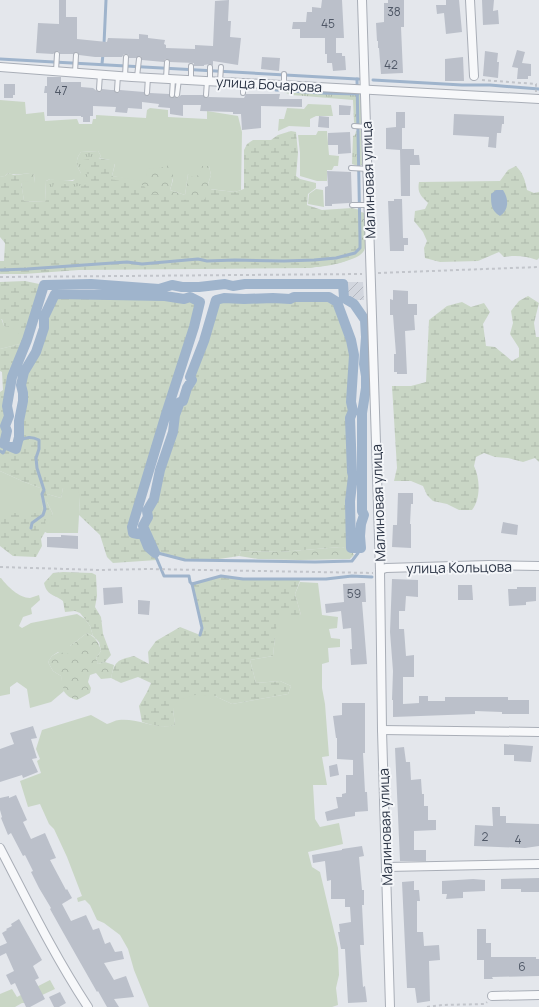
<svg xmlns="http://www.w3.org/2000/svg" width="539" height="1007" font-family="Manrope,sans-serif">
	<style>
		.industrial { fill: url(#industrial-furrows) }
		.grass { fill: url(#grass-tufts) }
		.forest { fill: url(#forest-crowns) }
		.wetland { fill: url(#wetland-marsh) }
		.garden { fill: #c9d6c5 }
		.water { fill: #9fb4cc }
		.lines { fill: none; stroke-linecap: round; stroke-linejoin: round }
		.stream { stroke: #9fb4cc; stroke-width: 3 }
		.canal { stroke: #9fb4cc; stroke-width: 10 }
		.building { fill: #bbc0ca }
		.service-casing { stroke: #a9aeb7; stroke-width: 6 }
		.minor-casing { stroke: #a9aeb7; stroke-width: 10 }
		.path { stroke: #c2c5cb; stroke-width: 2; stroke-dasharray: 3 3; stroke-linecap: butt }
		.service { stroke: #f7f8fa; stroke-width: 4 }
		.minor { stroke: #f7f8fa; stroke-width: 8 }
		.labels { text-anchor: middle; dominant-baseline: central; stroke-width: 4; stroke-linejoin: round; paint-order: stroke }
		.number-label { font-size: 12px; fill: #4f5766 }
		.street-label { font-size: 14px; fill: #2b3445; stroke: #f4f6f9 }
	</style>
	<defs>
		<pattern id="industrial-furrows" width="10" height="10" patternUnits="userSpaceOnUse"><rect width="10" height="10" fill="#d2d6de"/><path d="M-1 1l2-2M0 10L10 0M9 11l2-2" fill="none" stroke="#b4b8c0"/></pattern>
		<pattern id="grass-tufts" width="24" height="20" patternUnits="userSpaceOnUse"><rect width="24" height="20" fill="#c9d6c5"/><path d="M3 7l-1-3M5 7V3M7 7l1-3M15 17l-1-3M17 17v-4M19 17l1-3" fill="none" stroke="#adb8ab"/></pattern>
		<pattern id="forest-crowns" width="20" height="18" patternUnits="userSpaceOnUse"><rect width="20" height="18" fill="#c9d6c5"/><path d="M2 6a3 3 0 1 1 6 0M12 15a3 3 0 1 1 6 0" fill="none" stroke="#adb8ab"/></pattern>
		<pattern id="wetland-marsh" width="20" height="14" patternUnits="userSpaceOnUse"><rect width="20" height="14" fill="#c9d6c5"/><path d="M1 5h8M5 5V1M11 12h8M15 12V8" fill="none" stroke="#adb8ab"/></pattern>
	</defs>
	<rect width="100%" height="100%" fill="#e4e7ec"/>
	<polygon class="industrial" points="345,282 363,282 364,300 351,300 346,296"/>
	<g class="grass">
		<polygon points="285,89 318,92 360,91 362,123 359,124 355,124 354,122 353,100 292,95 283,92"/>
		<polygon points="361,130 362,165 358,166 352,164 353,136 355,135 356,131"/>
		<path d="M98,151L101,156L95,163L96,185L45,202L46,181L50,179L73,181L81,173C76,165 75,160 81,152Z"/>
	</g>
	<g class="forest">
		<path d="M170,159H174C175,170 173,180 170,190L185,195L188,174L191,175L202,166H209L211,175L208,184L213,193L206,210L115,193L99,168L106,163H115L112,176L130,178L146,168Z"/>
		<polygon points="31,173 35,175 34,183 16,183 0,177"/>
		<path d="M362,212L366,214C366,224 367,239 365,248C363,262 321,266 309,268L313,256L355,213Z"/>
		<polygon points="341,547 350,548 354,555 350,559 300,560 258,559 239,556 241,551 279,552"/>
		<path d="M87,633C95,637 99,642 101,651L96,658L98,664L105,662L114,665L111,678L101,679L96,673L90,675L88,682L91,688L90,693L77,700C63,696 62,689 61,676L53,671L48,662L52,656L70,646Z"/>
	</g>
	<g class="wetland">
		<path d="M291,131L296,132L298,153L296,176L300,179L316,183V188L308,194L307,205L322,210L352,208L360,210C360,219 362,240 360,248C354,265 323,266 309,268L79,270L24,274H0V261H4L5,243L0,237V177L5,176L8,173L14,175H20L24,201L45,202L54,184H65L73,187L89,184L87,173L83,160L97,158L110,160L111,169L110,179L143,185L151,194H165L181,200L205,199L209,189L235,192L244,189V150L247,144L253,140H271L278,135Z"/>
		<path d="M516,166C523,173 525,180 527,190L534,193L539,192V258L537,260C526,256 516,255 504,257L499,252L478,261L440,262L425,258L424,248L427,241L423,232L414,221L415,211L425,209L428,203C421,196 417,193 419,182L500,181L508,170Z"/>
		<path d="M25,281L44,285L27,340L12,378L7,406L9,416L5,426L7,431L4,444L16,449L19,438V421L23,401V393L21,385L24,372L36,352L44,328V317L55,294L165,296L184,299L190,297L200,302L194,327L166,414L132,527L133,533L138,534L142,532L148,546L155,553L157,560L113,563L107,557L100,535L79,515L80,497L63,488L61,498L47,494V502L53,514C49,519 47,526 47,533L45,532L41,539L42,546L36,557L13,556L0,546V513H41L43,508L40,488L22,481L0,471V392L3,390L2,372L0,371V349L20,344L4,326L2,319H0V282Z"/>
		<path d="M528,296L539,303L534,323L536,337H539V462L535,458L523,462L508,458L495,457L484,453L476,457L474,466C480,478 481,499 472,510H459L447,504L433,501L427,495L423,486L411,481H394L397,468L392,386H411L426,382L429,320L447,306L462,302L471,307L484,303L490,312L483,324L486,346L495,347L512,361L519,357V348L510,334L513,323L511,311L519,301Z"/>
		<polygon points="294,297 329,297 337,302 351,340 354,355 351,402 353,411 350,418 352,472 353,476 350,501 351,548 341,547 279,552 241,551 239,556 206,561 185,560 154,550 143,526 148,517 147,511 154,499 160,470 173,432 175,415 180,402 183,401 187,388 192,380 190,377 204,341 216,300 224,298 244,299 273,298 290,299"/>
		<path d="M63,572L92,573L96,575L97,596L95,607L101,617L103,634L111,655L105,662L98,664L96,658L101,651L99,642L93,636L90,626L85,619L80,613L75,611L65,612L63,601C54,594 47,596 44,583L53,573Z"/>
		<path d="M221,576L243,579L301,578L295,594L301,615H292L275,637L273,656L250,660L256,683L280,681L291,686L288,694L232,704L215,696L173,709L175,725C163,728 154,726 142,722L139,706L147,692L151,683L138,677L121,683L111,678C115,661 117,660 134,656L149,664L148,652L156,641L180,627L200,635L202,628L192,584Z"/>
	</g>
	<g class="garden">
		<path d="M0,100L25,102L26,114L44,112L45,121L77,119L79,124H92L93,119H96V115L146,118L147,110L150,108L168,110V117L207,119V111L238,116L242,132L241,190L235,192L210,189L208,184L211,175L209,166H202L199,175L192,177L188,174L185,195L170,190L173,180V159H170L167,166L155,169L147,168L146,177L141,181L112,176L115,164L110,163V160L99,158L101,156L98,151L81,152C75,160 76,165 81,173L80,178C72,181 59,182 50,179L46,181L45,202L24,201L21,182L28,181L34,183L35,175C26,171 18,177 8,173L5,176L0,177Z"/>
		<polygon points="308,104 331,105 333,116 316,116 310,119 310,127 289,126 278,131 279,119 284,119 287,108 304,109"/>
		<polygon points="318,131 327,131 329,155 339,156 338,166 334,166 332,170 327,170 327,181 317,181 300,176 300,153 298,135 316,135"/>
		<polygon points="316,189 323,190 324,207 308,204 309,194"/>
		<polygon points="1,318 4,326 18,329 20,339 20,344 0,349 0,319"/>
		<polygon points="0,471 22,481 40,488 43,508 41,513 0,513"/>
		<polygon points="63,488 78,490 80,497 78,533 47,533 45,521 53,514 47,502 47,494 61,498"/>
		<path d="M0,578H1C7,586 19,598 30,598C33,597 36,596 39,595L40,600L31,608L32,614L23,617L19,626L22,628L31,623L77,614L85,619L90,626L93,636L87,633L70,646L72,650L69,654L58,652L52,656L48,662L53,671L61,676L64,691L51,702L30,708L27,689L17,682L10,687V694L0,696Z"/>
		<path d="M300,582L318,583L322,615L338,617L337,628L329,629L331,638L340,639V647L328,648L329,662L322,664V688L325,704L329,756L322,757L327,785H313L315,819L320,827L339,823L343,844L308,852L312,867L320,872L338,948L339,975L336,988L338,1005L332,1007H149L134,970L128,949L120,935L104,923L97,920L90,905L85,900L78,902L77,898L82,896L67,857L54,829L49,824L40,804L28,807L20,781L41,773L37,761L40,759L36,749L42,730L91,715L107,724C111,723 115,720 119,720C139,718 155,730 175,725L173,709L178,700L195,695L215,696L232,704L288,694L291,686L280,681L256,683L250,660L273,656L275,637L278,615H301L295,594Z"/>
		<polygon points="50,980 55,989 25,1003 22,1003 15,1007 0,1007 0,994 12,989 17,997"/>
	</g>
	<path class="water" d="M496,190H503C509,199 509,210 500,216C491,211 491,204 491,194Z"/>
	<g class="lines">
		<g class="stream">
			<polyline points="104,44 106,0"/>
			<polyline points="0,59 357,79"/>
			<polyline points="102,64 103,54"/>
			<polyline points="373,80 462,85 490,85 539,89"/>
			<polyline points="276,90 320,93 358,94"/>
			<polyline points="0,270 27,269 127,262 142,264 198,259 207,261 235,260 284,261 314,260 336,258 355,253 360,248 360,239 357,79 359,79"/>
			<path d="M19,441C26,437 31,436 39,440V449L36,458L37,468L44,490L42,494L45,509L43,515L32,523L31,528"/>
			<polyline points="0,451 3,453 7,445"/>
			<polyline points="143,526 164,576 189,576 190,582 192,584"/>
			<polyline points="154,552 185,560 315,562 352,561 358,553 358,544"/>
			<polyline points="200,635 202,628 192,584 221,576 243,579 326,579 352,576 372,577"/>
		</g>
		<polygon class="canal" points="91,284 159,289 172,285 182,287 199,287 225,284 233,286 245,284 343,284 344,298 354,304 365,320 366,337 364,364 366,376 366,388 362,413 362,511 364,515 361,524 360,536 361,548 351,548 350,501 353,476 352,472 350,418 353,411 351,402 354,355 351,340 337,302 329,297 294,297 290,299 273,298 244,299 224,298 216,300 204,341 190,377 192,380 187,388 183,401 180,402 175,415 173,432 160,470 154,499 147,511 148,517 143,526 155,553 148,547 142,532 138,534 133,533 132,527 166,414 194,327 200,302 190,297 184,299 165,296 55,294 44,317 44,328 36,352 24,372 21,385 23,393 23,401 19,421 19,437 16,449 4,444 7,431 5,426 9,416 7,406 12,377 27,340 44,285"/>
	</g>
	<g class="building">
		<polygon points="59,0 66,0 66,17 77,17 77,39 107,42 108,38 139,39 139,34 148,35 148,38 165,40 164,44 166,45 166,48 195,49 195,45 213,46 215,1 229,0 228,21 231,21 230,37 241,38 238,65 213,61 213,65 210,64 204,65 204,66 194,66 194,63 170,62 168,59 165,59 164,62 142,60 141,56 139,56 136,58 129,58 129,55 127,54 124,54 122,57 95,57 79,55 77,52 73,54 60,54 59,51 57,51 53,54 36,53 38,23 59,24"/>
		<polygon points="322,0 342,0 344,38 336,38 336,53 342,53 342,56 345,56 346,70 333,71 332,63 327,63 327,54 325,54 325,38 300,38 300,29 292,29 293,22 306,22 307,12 312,12 312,7 321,8"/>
		<polygon points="388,0 404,0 404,27 401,27 403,73 381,74 379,48 378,48 378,41 377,41 376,23 384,22 384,3 388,3"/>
		<polygon points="446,0 459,0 462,32 446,34 444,13 437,14 436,5 446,5"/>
		<polygon points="482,0 494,0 493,11 498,10 499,24 483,25"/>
		<polygon points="517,50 525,52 522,63 531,64 531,76 528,76 528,79 517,79 518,68 512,67"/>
		<polygon points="485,51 498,53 497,62 499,62 498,78 483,76"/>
		<polygon points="262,57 280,58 279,71 261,69"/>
		<polygon points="463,57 464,81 445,81 445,59"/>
		<polygon points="47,77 61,77 61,82 81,82 81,87 93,88 98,92 101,92 102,89 111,90 114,90 116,93 119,93 120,90 144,92 146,96 149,96 150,93 169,94 171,98 174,97 178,98 181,95 203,95 206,98 209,97 244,98 246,94 280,94 279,99 302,99 302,107 261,106 261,128 242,130 241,114 233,114 233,112 200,111 201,105 183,105 183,116 170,114 170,108 158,107 159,104 142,102 142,109 128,108 127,113 115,112 116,107 93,106 93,116 90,116 90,122 83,122 83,117 81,117 81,116 47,116 47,93 44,93 45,86 47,86"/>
		<polygon points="4,84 15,84 15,95 13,95 13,98 4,98"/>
		<polygon points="339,105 351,106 350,115 339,115"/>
		<polygon points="396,112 405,112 405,128 402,128 402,149 414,149 414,155 419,155 420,165 410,165 410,196 401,196 400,150 386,149 386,128 396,127"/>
		<polygon points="454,114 504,116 504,124 502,124 501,133 497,133 496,148 488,147 489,137 453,135"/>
		<polygon points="319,116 329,117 329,128 318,127"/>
		<polygon points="350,132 351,153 338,154 338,145 328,145 328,133"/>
		<polygon points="327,171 351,172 352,202 349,203 332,204 332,206 325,206 325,187 328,186"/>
		<polygon points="394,199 402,199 403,238 408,238 408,245 404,245 404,251 390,251 388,201 394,201"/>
		<polygon points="393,290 408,291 408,304 417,304 417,315 414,315 415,330 405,331 407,374 397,374 397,372 394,372 394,354 396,354 393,315 390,315 390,299 393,300"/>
		<polygon points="398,493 413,493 413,504 411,504 410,524 411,524 411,548 392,547 393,525 397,525"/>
		<polygon points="503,522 518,525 517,535 501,533"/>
		<polygon points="61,535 78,536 78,549 47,547 47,537 61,537"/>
		<polygon points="392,579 418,580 418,597 406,596 405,611 399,611 399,629 404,629 406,656 414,655 414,677 403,677 403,704 419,703 419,696 428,696 428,701 445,701 445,697 508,697 508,700 529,700 529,714 502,714 502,712 475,711 475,714 393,717 393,700 392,700 393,671 390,632"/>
		<polygon points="365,583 366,602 362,602 367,664 351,665 350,649 352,649 351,628 343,629 341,611 326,613 325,604 344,602 343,584"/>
		<polygon points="458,585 472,585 473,600 458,600"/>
		<polygon points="122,587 123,603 104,605 103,588"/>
		<polygon points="517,587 536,587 536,601 526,602 526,605 509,606 508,589 517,589"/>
		<polygon points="138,600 150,601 149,615 138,614"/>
		<polygon points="342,703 365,703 365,753 363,753 365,792 367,792 368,811 355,812 355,816 327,821 325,812 338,808 336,797 342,797 342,794 346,793 346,775 353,775 353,760 337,759 337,738 336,738 333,716 342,715"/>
		<polygon points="33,726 37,738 31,739 37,758 32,759 38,772 23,778 22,775 0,782 0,749 14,744 10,733"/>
		<polygon points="504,744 533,746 531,762 514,761 514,755 504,755"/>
		<polygon points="404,747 406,762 410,762 411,780 421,779 422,794 424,794 424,806 428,806 428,820 436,820 436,830 414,831 414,850 426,850 426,861 400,861 395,748"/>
		<polygon points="337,764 339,775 330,777 329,766"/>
		<polygon points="16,795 27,820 23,822 31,839 45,833 56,858 50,860 66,890 67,889 72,898 62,904 71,921 86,915 93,930 99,928 105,944 110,942 115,952 122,951 124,959 104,963 114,980 126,976 134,997 114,999 119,1007 107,1007 98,991 97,992 64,934 50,909 51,908 39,888 31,872 33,871 25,855 23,856 11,833 8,835 1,818 2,817 0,810 0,798 9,796 9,798"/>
		<polygon points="492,807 500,807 500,816 506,816 506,823 539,824 539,846 525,848 474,846 475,825 493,826"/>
		<polygon points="362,846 364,856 359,857 362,890 364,890 364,905 362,905 364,945 360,945 363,987 365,986 367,1002 348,1003 345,949 341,949 338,932 340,932 339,924 351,922 350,907 345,907 345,899 331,899 331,880 327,881 325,861 313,863 312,855 342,850 342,849"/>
		<polygon points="539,878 539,892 521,892 521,889 501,889 501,879"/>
		<polygon points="473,879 485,880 485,891 463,892 463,898 446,899 447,894 442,894 442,881"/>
		<polygon points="414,881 414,890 419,890 420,901 417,901 417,932 423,932 424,946 439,945 440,960 429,961 430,1001 417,1003 415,988 407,988 402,882"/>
		<polygon points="19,919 42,960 33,966 39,978 35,980 45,999 30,1007 26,1007 15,983 11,985 6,975 14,971 6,953 0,956 0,946 7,943 2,933 7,930 6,929 12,926 11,924"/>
		<polygon points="477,929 486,929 486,943 491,943 491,957 536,957 536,959 539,959 539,976 492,977 493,979 484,979 484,960 477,960"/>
		<polygon points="60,992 66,1003 59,1007 54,1007 49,997"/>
	</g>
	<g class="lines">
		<defs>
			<g id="service">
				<polyline points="210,67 210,81"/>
				<polyline points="56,71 57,54"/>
				<polyline points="75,72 76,55"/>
				<polyline points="125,76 126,57"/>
				<polyline points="137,77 139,59"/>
				<polyline points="166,78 167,62"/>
				<polyline points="191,80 191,66"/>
				<polyline points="220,81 221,67"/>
				<polyline points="284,84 284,74"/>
				<polyline points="99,89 100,74"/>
				<polyline points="117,90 118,75"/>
				<polyline points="147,93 148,77"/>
				<polyline points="243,93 243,82"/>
				<polyline points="172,95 173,79"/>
				<polyline points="177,95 179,79"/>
				<polyline points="206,95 207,81"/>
				<polyline points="354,126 367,127"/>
				<polyline points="351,168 368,169"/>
				<polyline points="352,205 369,205"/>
			</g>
			<g id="minor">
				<polyline points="362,0 380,570 382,730 390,1007"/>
				<polyline points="470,0 474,76"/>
				<polyline points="0,67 132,77 539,99"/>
				<polyline points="380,570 386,568 489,565 539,566"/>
				<polyline points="382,730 539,732"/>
				<path d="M0,848C28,902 55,957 88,1007"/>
				<polyline points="387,867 539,864"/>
				<polyline points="492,996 539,995"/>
			</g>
		</defs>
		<use href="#service" class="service-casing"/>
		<use href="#minor" class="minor-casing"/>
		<g class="path">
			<polyline points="482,80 536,84 536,92"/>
			<polyline points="378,273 539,267"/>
			<polyline points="0,277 362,274"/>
			<polyline points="0,567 100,570 147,569 373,573"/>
			<polyline points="427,1007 442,1005 485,1004 487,1002"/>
		</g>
		<use href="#service" class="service"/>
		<use href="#minor" class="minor"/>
	</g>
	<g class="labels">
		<g class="number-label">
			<text x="394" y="11">38</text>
			<text x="328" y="23">45</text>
			<text x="391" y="64">42</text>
			<text x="61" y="90">47</text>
			<text x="354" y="593">59</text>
			<text x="485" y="836">2</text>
			<text x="518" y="839">4</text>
			<text x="522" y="966">6</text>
		</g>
		<g class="street-label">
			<text transform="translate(269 84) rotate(3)">улица Бочарова</text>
			<text transform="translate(368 180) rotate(-92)">Малиновая улица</text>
			<text transform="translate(378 503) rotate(-92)">Малиновая улица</text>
			<text transform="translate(459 567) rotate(-1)">улица Кольцова</text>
			<text transform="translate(385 827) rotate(-92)">Малиновая улица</text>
		</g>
	</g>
</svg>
